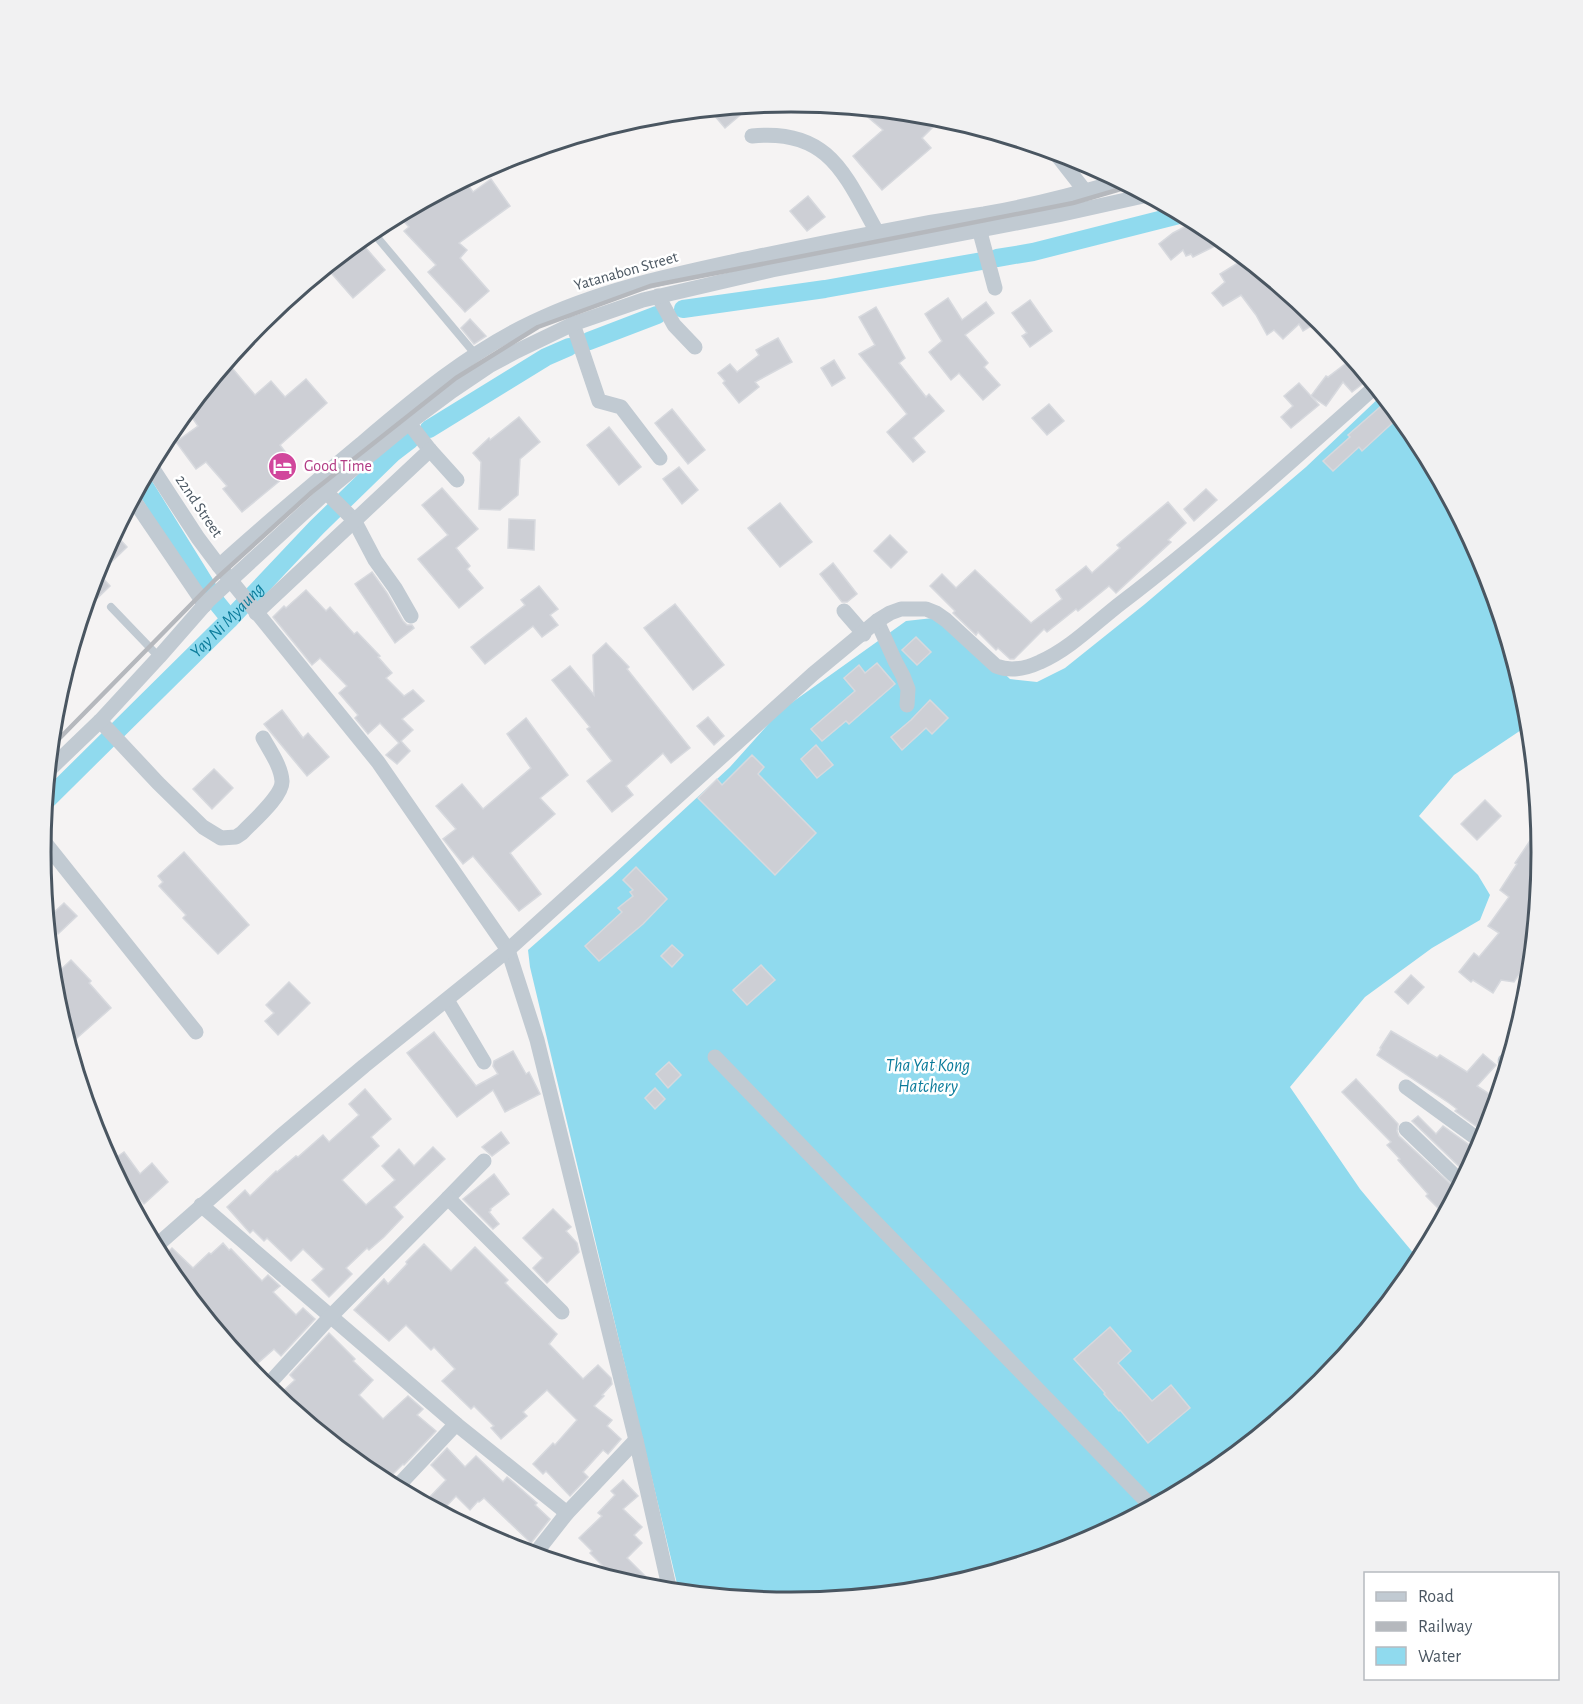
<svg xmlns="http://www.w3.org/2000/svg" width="1583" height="1704" font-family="'Alegreya Sans',sans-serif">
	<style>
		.water { fill: #90daee }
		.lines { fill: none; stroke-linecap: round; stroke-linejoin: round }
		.canal { stroke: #90daee; stroke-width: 18 }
		.building { fill: #cdcfd5; stroke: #d7d9de; stroke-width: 1.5 }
		.lane { stroke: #c1cad2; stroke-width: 8 }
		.street { stroke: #c1cad2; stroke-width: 15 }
		.rail { stroke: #b5b8bd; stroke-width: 4.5 }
		.labels { text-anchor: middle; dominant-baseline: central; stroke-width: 5; stroke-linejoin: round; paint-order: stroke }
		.street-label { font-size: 16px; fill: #4a5661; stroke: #fff }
		.hotel-label { font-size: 16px; fill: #b23c85; stroke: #fff; text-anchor: start }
		.water-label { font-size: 18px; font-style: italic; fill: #0c7c9b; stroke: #fff }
		.rim { fill: none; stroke: #4a5661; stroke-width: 3 }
	</style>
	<rect width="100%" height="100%" fill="#f5f3f3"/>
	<polygon class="water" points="1383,394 1416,435 1485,565 1528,706 1530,724 1454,775 1419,816 1478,875 1490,895 1480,920 1432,948 1365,997 1290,1087 1360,1189 1420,1261 1416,1270 1322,1383 1208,1477 1079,1546 938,1589 791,1603 679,1592 530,967 528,950 612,876 730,767 780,711 906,621 933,618 990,660 1010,679 1037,682 1065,668 1145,604 1306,467"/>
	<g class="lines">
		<g class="canal">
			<polyline points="997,258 1033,252 1183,214"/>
			<polyline points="683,309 825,289 982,261"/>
			<polyline points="589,341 657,315"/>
			<polyline points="429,429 546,357 569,347"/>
			<polyline points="142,482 217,603 230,619"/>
			<path id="s1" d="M46,801L230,619L317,527L393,453L410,440"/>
		</g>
	</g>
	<g class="building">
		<polygon points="752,105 725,128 709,109 731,107"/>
		<polygon points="856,107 881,110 894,120 904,112 943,117 922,138 931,148 882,190 853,156 883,130"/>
		<polygon points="464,179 473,192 491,179 510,206 459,243 467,250 460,258 489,291 465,312 428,272 436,265 404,231 409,227 398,215"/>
		<polygon points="808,196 825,217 807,231 790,211"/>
		<polygon points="1196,221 1203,233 1211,229 1225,241 1193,257 1191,254 1186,256 1183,250 1171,260 1159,244 1173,233"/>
		<polygon points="359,240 385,270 353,298 326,267"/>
		<polygon points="1246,258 1261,270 1321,320 1303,331 1299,324 1283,339 1274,330 1267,335 1256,315 1241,295 1223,306 1212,293 1225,282 1220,274"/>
		<polygon points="948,298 962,320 986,302 994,313 965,335 988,363 984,367 1000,385 983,400 959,373 951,380 929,352 942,341 925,314"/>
		<polygon points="1030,300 1052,331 1030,347 1022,336 1027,333 1012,313"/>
		<polygon points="876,307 905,358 899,363 926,397 929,394 944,411 913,438 925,452 913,462 887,432 907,414 859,354 875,345 859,317"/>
		<polygon points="470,319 486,336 474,344 461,328"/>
		<polygon points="778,338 792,362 755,382 759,387 739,403 723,383 725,381 718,373 730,364 737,372 759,355 756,350"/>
		<polygon points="1353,358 1357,363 1353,368 1365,382 1352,392 1343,382 1326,406 1311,396 1326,376 1328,377"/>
		<polygon points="834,360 845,378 832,386 821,368"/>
		<polygon points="227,362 255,395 271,381 285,397 306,379 327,403 280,445 293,462 278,474 282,479 242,512 223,489 227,486 206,462 196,469 176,442 198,426 187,410"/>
		<polygon points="1299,383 1319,405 1291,428 1281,417 1293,406 1284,396"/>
		<polygon points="1388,400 1400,416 1362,451 1359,447 1333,471 1323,461 1350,437 1348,435"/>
		<polygon points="1049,404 1064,421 1047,435 1032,418"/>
		<polygon points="672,409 705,450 688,464 655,423"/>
		<polygon points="519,417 540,442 520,459 518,495 500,510 479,509 481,462 473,453 489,438 490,440"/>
		<polygon points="609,427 641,467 619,485 587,445"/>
		<polygon points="679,467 698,490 682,504 663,479"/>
		<polygon points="442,488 478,529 456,548 470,566 467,569 483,588 459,608 418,559 448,535 422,505"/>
		<polygon points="1206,489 1217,500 1194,521 1184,509"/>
		<polygon points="1168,502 1186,523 1168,540 1171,542 1116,593 1109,586 1078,611 1076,609 1047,632 1044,629 1014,659 1010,659 998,648 996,650 978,632 976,635 953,613 955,611 930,586 942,574 956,588 975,570 1031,623 1062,599 1056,590 1086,566 1092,573 1120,548 1117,545"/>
		<polygon points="780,503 812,542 780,567 748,528"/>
		<polygon points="509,519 535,520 534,550 508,548"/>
		<polygon points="114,533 127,547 99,574 110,586 83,612 98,564"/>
		<polygon points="890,535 907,552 891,568 874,551"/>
		<polygon points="833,563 857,594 847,602 842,602 820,574"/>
		<polygon points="372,572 387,593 403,621 407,625 412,625 414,628 395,643 355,584"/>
		<polygon points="539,586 558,609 550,615 558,625 542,637 533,626 485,664 471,647 525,605 521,600"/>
		<polygon points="306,590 326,611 330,607 354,634 357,632 380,656 378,657 392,673 386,678 404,696 413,690 424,701 402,719 413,730 401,741 410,751 397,764 386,755 399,743 380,723 368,734 355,718 358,715 339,693 347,686 320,658 312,665 273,617 284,606 286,608"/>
		<polygon points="675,604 724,665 693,690 644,628"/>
		<polygon points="916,637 931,652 917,665 902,650"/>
		<polygon points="606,643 629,667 627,669 690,748 671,763 663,753 626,786 633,795 612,812 587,781 612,761 587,729 590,727 552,680 570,666 594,695 593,655"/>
		<polygon points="877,663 895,684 849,724 846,721 822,741 811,729 855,691 844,678 859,665 865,673"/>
		<polygon points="930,700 948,718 932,734 926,728 902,750 891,737 911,720"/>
		<polygon points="282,710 303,738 308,733 329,757 307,776 264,724"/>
		<polygon points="708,717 724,736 714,745 697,726"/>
		<polygon points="526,718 568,775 540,798 555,814 510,853 541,894 519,911 473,856 463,864 443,839 456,829 436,806 462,784 483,809 531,768 507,734"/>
		<polygon points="816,745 833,765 817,778 801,759"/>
		<polygon points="752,755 764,767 758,774 816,833 775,875 698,798 717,779 722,785"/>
		<polygon points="214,769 233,788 212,809 193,789"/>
		<polygon points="1485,800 1501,816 1477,840 1461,824"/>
		<polygon points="1540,826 1542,852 1532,955 1514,982 1501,980 1493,993 1473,980 1471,982 1459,972 1474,953 1479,957 1499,933 1488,926 1509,897 1500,890 1517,864 1515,863"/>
		<polygon points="184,852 249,925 218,954 183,918 186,915 159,886 163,882 158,876"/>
		<polygon points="636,867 667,899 643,924 599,961 585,946 622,912 618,908 633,896 630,892 633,890 623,880"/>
		<polygon points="64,903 77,916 58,934 48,924 47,919"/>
		<polygon points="672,945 683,955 672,967 661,956"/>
		<polygon points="71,960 91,981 89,983 111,1008 69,1045 55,998 53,977"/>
		<polygon points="761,965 775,980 747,1005 733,990"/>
		<polygon points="1411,975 1424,987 1408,1004 1395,992"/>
		<polygon points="289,982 310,1003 278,1035 265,1021 274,1013 266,1005"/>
		<polygon points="1391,1031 1437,1058 1440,1055 1467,1072 1483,1054 1496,1065 1477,1086 1497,1099 1487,1134 1455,1111 1457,1109 1449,1103 1377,1055 1381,1049 1380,1048"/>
		<polygon points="434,1032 476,1086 498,1074 493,1066 494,1061 513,1051 526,1074 529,1072 540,1094 505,1112 493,1090 457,1117 407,1053"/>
		<polygon points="669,1062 681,1075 668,1088 656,1074"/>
		<polygon points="1356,1079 1398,1124 1397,1131 1399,1136 1458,1191 1445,1215 1426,1196 1428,1194 1398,1160 1400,1159 1387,1145 1391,1142 1342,1092"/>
		<polygon points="655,1088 665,1099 655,1109 645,1098"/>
		<polygon points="365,1089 391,1119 371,1137 379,1146 342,1180 366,1205 395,1180 382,1166 399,1149 414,1166 433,1147 445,1159 394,1207 403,1217 384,1237 369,1250 367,1248 346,1268 352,1274 329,1297 312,1280 324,1269 303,1249 291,1261 267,1238 264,1241 253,1230 250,1233 227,1207 245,1190 250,1196 276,1171 277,1172 296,1156 298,1157 323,1135 329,1142 359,1115 349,1104"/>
		<polygon points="1418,1116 1436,1134 1443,1126 1479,1152 1467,1174 1412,1121"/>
		<polygon points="501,1132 509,1143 492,1156 482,1147"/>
		<polygon points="124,1152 140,1174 152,1163 168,1182 144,1204 116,1173 110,1162"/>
		<polygon points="494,1174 509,1194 490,1209 491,1210 489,1212 499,1224 493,1229 463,1199"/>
		<polygon points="553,1209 571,1227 566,1231 577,1243 579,1252 547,1283 533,1268 543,1258 523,1238"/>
		<polygon points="223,1243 229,1250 231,1249 262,1281 268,1275 280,1286 273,1292 296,1315 303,1308 315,1319 281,1356 274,1349 250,1370 217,1331 220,1328 208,1317 213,1311 188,1288 187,1290 172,1275 161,1259 172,1248 193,1268 209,1253 211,1254"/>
		<polygon points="424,1244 451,1271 475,1247 508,1280 505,1283 557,1334 549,1344 583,1379 598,1365 611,1378 612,1384 602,1395 604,1396 594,1406 612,1420 607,1426 621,1439 608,1454 603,1450 583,1472 588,1477 570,1496 546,1471 543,1474 533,1464 553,1443 555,1445 577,1420 547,1390 523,1412 527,1416 501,1439 491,1428 494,1426 474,1406 471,1409 442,1381 455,1369 434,1347 431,1350 406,1325 389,1341 354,1310 384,1279 388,1284 407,1264 406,1262"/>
		<polygon points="1110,1327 1131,1351 1118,1363 1152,1401 1171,1385 1190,1408 1148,1443 1120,1410 1119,1411 1104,1394 1105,1393 1074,1359"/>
		<polygon points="329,1333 355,1359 353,1361 373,1380 359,1395 383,1419 408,1396 423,1409 417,1415 436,1431 404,1465 403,1464 385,1482 371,1474 374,1470 351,1447 346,1453 320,1432 282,1392 295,1380 290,1375"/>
		<polygon points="447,1448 465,1467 476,1456 503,1482 507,1477 537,1503 535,1505 550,1519 531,1543 484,1498 479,1502 478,1501 470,1510 456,1496 441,1512 424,1503 446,1480 431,1465"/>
		<polygon points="623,1480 638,1496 623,1509 642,1527 634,1535 642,1543 627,1558 659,1590 645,1588 617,1580 590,1553 592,1551 579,1538 602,1516 598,1513 615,1495 611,1491"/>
	</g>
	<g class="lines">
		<g class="lane">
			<polyline points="371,230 476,355"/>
			<polyline points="111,607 159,657"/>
		</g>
		<g class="street">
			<path d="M752,136C829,128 845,175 877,232L879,241"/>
			<polyline points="1053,150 1085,191"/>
			<polyline points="977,221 995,288"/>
			<polyline points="658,296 674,325 695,347"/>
			<polyline points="573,324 599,401 621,407 660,458"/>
			<polyline points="409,423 430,450"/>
			<polyline points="151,466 198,538 219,566 378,762 508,950 537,1040 636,1440 670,1591"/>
			<polyline points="326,492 354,520 375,560 395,588 411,616"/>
			<polyline points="133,499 205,605"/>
			<path d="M219,566C265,524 313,484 361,444C414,399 469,352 533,322C597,291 667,276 736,261C784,251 831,241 879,232C914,225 949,219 984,214C1030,206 1076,194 1121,181"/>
			<polyline points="844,611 864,634"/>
			<polyline points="256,613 430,450 457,480"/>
			<polyline points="877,621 895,661 903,676 908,689 907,705"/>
			<path d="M100,721L158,783L203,827L221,838L236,837L242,833C252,822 283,796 282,781C281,766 270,751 263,738"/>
			<polyline points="49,770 100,721 159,657 208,601 335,484 409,423 452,391 489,366 517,351 573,324 643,300 772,270 1058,215 1148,195"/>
			<polyline points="42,839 196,1032"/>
			<polyline points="447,1000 484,1062"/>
			<polyline points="715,1057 1152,1507"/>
			<polyline points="1505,1061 1508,1063"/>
			<polyline points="1406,1087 1483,1143"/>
			<polyline points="1406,1129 1462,1183"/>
			<polyline points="448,1198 484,1161"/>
			<polyline points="201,1205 456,1424 567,1513"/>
			<path d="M155,1247L281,1136L364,1066L508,950L813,674L877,621L890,613L901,609H926L936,613L946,620L996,666C1011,672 1025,669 1040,662C1070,649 1095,623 1121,603C1210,535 1293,460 1376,386"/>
			<polyline points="266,1387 330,1317 448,1198 562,1312"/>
			<polyline points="396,1488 456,1424"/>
			<polyline points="534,1555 567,1513 636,1440"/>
		</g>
		<polyline class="rail" points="51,747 216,579 312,492 456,378 538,327 650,286 1073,203 1131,186"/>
	</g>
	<defs>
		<symbol id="hotel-disc" viewBox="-11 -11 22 22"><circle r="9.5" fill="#d1479c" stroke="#fff"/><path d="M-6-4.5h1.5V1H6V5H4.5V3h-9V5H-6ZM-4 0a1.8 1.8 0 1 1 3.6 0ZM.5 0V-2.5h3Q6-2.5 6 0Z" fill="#fff"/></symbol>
	</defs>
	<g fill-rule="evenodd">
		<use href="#hotel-disc" x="266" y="450" width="33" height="33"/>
	</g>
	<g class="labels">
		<g class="street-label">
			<text transform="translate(626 271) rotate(-16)">Yatanabon Street</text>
			<text transform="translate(199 506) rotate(56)">22nd Street</text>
		</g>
		<g class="hotel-label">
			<text x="304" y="466">Good Time</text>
		</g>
		<g class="water-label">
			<text stroke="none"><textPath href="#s1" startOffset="256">Yay Ni Myaung</textPath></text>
			<text x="928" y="1066">Tha Yat Kong<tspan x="928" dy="21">Hatchery</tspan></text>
		</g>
	</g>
	<path d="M0 0H1583V1704H0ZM51 852a740 740 0 1 1 1480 0a740 740 0 1 1-1480 0Z" fill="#f1f1f2" fill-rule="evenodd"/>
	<path class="rim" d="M51 852a740 740 0 1 1 1480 0a740 740 0 1 1-1480 0Z"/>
	<rect x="1364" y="1572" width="195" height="108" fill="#ffffff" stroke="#b7bbc0" stroke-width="1.5"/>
	<rect x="1376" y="1592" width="30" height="9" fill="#c1cad2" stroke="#b7bbc0" stroke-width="1.5"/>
	<text x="1418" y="1602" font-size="18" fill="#4a5661">Road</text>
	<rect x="1376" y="1622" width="30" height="9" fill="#b5b8bd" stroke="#b7bbc0" stroke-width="1.5"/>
	<text x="1418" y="1632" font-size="18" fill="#4a5661">Railway</text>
	<rect x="1376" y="1647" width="30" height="18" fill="#90daee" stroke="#b7bbc0" stroke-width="1.5"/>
	<text x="1418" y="1662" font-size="18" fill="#4a5661">Water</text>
</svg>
